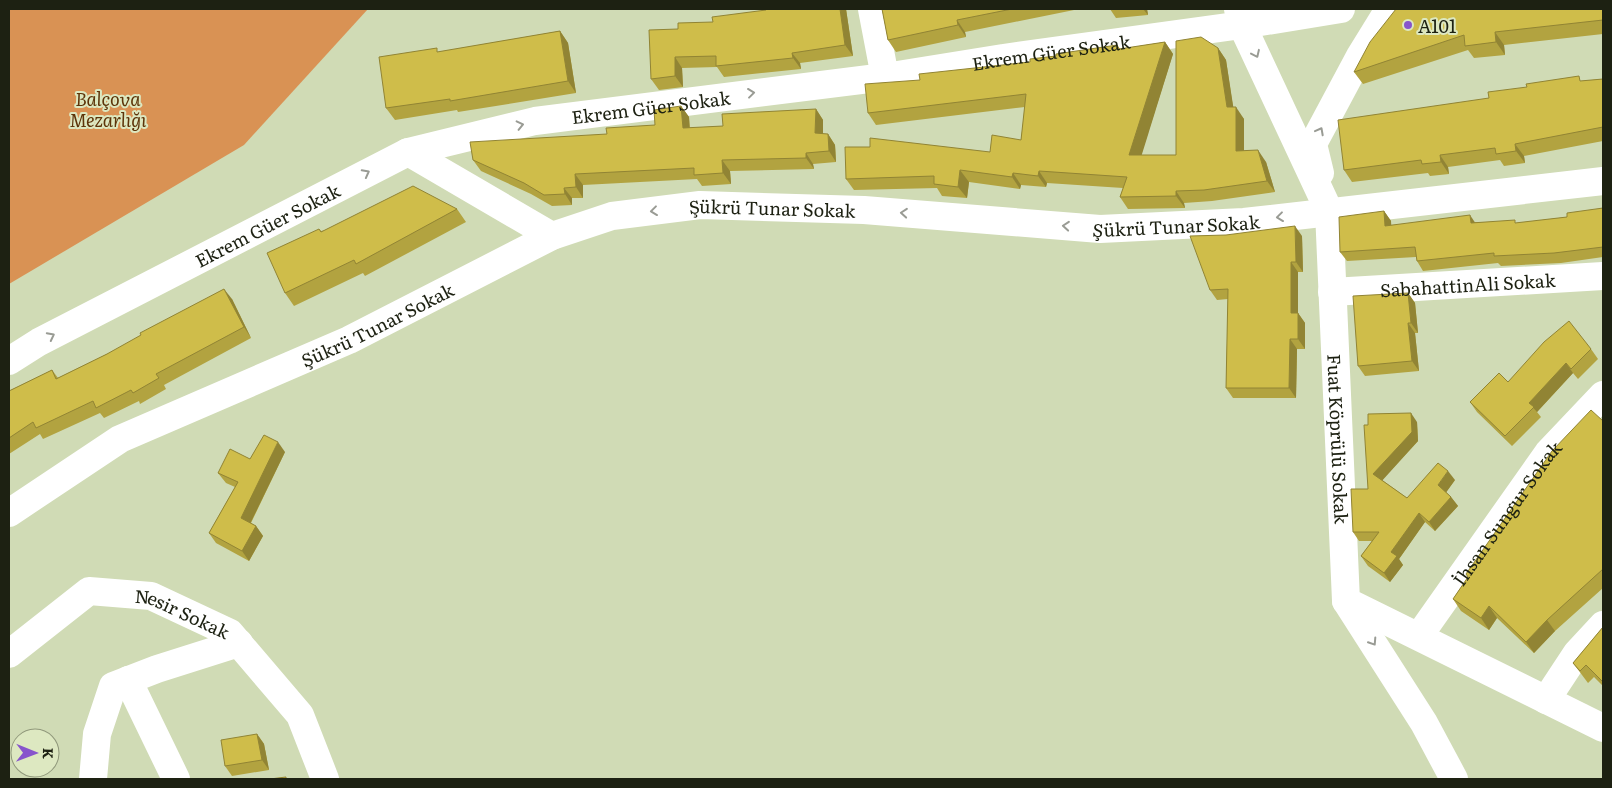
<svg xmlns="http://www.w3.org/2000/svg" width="1612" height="788" font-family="Literata,serif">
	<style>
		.green { fill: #d99254 }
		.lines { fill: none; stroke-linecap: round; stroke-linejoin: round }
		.minor { stroke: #fff; stroke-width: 28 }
		.major { stroke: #fff; stroke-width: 28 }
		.highway { stroke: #fff; stroke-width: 28 }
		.wall { fill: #b2a340 }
		.shaded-wall { fill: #918434 }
		.building { fill: #cfbd4a; stroke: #918434 }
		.oneway { stroke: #999b94 }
		.poi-dot { fill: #8754cc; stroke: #dde8c1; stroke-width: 2 }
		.labels { text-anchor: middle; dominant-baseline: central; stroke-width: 4; stroke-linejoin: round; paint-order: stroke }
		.poi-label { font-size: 18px; fill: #1d2112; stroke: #dde8c1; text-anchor: start }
		.street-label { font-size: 18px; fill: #1d2112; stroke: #dde8c1 }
		.park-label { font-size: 18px; font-style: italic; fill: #5d3409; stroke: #dde8c1 }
	</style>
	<rect width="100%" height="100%" fill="#d0dbb5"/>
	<polygon class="green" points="9,9 368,9 244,145 9,284"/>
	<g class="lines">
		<g class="minor">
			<polyline points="872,9 885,77"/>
			<polyline points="408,152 552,236"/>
			<path id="s1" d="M1332,292L1603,276"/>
			<path id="s2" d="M9,361L39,342L408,152L535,121L885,77L1003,58L1242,25L1341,9"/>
			<path id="s3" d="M9,513L120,439L349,340L552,236L612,216L700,205L864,210L1100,229L1244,222L1603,181"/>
			<path id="s4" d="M1419,636L1548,453L1603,395"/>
			<path id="s5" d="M9,654L89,591L151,596L230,633L300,715L325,779"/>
			<polyline points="128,680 176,779"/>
			<polyline points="1546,700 1577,653 1603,625"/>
			<polyline points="93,779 97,734 113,686 157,669 239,643"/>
		</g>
		<g class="major">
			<path id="s6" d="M1238,9L1242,25L1329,211L1346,601L1603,728"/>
			<polyline points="1320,173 1313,144 1360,56 1389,9"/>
		</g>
		<polyline class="highway" points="1346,601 1424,723 1454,779"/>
	</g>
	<g class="wall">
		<polygon points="766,9 846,9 853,56 800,63 801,69 724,77 717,67 682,68 683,87 659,90 651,79 678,29 713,22 766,10"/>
		<polygon points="882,9 1079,9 965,32 966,37 896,52 888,40"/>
		<polygon points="1110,9 1153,9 1147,9 1148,15 1116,18"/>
		<polygon points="1396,9 1603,9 1603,34 1504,45 1505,55 1474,58 1468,50 1363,84 1354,72"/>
		<polygon points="560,31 568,43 576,93 458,112 457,110 395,120 386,108 439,52"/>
		<polygon points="1165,42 1173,54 1141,155 1176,155 1218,48 1226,60 1233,107 1244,119 1244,151 1266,162 1275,192 1212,201 1184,203 1185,208 1128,209 1120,197 1123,188 1047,183 1046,187 1021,185 1020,189 969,182 967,198 942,196 937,188 854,190 846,179 990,152 1021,140 1025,107 876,125 868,113 920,80 1030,62 1056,56 1117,45 1120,49"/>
		<polygon points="1603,79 1603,141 1524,156 1525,163 1504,166 1500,160 1448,167 1449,174 1430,176 1428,173 1352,182 1344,170 1489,98 1582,81"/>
		<polygon points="681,106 689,117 690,128 723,126 816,109 823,120 823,134 828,134 835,145 836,162 813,164 814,169 730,171 731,184 702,186 697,179 583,185 583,198 572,198 572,205 552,206 531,194 481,171 473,160 655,125"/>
		<polygon points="1603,208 1603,257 1561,263 1501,266 1498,263 1423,271 1417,261 1416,257 1347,261 1340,252 1384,211 1391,221 1391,225 1475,222 1517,223 1567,217"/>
		<polygon points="457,209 466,222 365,276 363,273 294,306 285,293 319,229 321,231"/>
		<polygon points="1302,236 1303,272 1298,272 1298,313 1305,323 1305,349 1297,349 1296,398 1233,398 1226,388 1228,299 1217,300 1210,290"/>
		<polygon points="1408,293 1415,303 1418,333 1415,333 1419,371 1365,376 1358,366"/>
		<polygon points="232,299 251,338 164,385 166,389 140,404 139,401 104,418 100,413 43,439 40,434 9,454 9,391 52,370 58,378 107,354"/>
		<polygon points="1591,349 1598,359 1578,379 1573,373 1537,412 1541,417 1512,446 1477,412 1470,402 1508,382"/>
		<polygon points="1603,421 1603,588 1555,631 1534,653 1497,618 1489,630 1461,611 1453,599 1468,577 1466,574"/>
		<polygon points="1417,422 1418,441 1382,480 1407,498 1455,480 1446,492 1451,497 1458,506 1435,531 1425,522 1399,559 1403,565 1390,582 1368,566 1361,556 1372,541 1359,541 1353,532 1368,489"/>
		<polygon points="285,452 251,523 256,526 263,536 249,561 216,543 209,533 235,487 226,483 218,473 250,459"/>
		<polygon points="1603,627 1603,686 1594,677 1588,683 1573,663"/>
		<polygon points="257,734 264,744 269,770 232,776 225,766"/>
	</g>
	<g class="shaded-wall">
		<polygon points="840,9 846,9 853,56 845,45"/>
		<polygon points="1143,9 1147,9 1148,15"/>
		<polygon points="957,20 965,32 966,37 958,25"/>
		<polygon points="560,31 568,43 576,93 568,81"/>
		<polygon points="1495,32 1504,45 1505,55 1496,42"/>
		<polygon points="1165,42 1173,54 1138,167 1129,155"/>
		<polygon points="1218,48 1226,60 1235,118 1227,107"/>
		<polygon points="792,53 800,63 801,69 793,58"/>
		<polygon points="675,57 682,68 683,87 675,76"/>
		<polygon points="681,106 689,117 690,139 683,128"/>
		<polygon points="1236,107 1244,119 1244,163 1236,151"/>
		<polygon points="816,109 823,120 823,144 815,133"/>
		<polygon points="828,134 835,145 836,162 829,151"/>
		<polygon points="1515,144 1524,156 1525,163 1516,151"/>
		<polygon points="1258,150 1266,162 1275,192 1267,181"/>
		<polygon points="806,153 813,164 814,169 806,158"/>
		<polygon points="1440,155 1448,167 1449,174 1441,162"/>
		<polygon points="722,160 730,171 731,184 723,173"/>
		<polygon points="960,170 969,182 967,198 958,187"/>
		<polygon points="1039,171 1047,183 1046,187 1038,176"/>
		<polygon points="1013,173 1021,185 1020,189 1012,177"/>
		<polygon points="575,174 583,185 583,198 576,187"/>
		<polygon points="564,188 572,198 572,205 565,194"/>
		<polygon points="1176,191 1184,203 1185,208 1176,196"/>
		<polygon points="1384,211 1391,221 1392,235 1385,226"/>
		<polygon points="1470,215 1476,224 1471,223"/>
		<polygon points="1295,226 1302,236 1303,272 1296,262"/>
		<polygon points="1291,262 1298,272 1298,323 1291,313"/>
		<polygon points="224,289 232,299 251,338 244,327"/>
		<polygon points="1408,293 1415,303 1418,333 1411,323"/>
		<polygon points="1298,313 1305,323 1305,349 1298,339"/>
		<polygon points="1408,323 1415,333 1419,371 1412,361"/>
		<polygon points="1290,339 1297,349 1296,398 1289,388"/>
		<polygon points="1566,363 1573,373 1537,412 1529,403"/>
		<polygon points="1411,413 1417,422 1418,441 1380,483 1373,474"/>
		<polygon points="278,442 285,452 248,528 241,518"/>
		<polygon points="1448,471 1455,480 1445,494 1438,485"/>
		<polygon points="1451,497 1458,506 1435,531 1429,522"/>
		<polygon points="1419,513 1425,522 1399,559 1403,565 1390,582 1384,573 1391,552"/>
		<polygon points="256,526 263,536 249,561 242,551"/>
		<polygon points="1489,606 1497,618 1489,630 1481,618"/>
		<polygon points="1547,620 1555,631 1534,653 1526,642"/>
		<polygon points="257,734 264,744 269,770 262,760"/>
	</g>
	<g class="building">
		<polygon points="766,9 840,9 845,45 792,53 793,58 716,66 716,56 675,57 675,76 651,79 649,30 678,29 678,23 713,22 712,17 766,10"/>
		<polygon points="882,9 1012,9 957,20 958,25 888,40"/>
		<polygon points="1396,9 1603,9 1603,20 1495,32 1496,42 1465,46 1464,35 1354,72 1370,42"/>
		<polygon points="560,31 568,81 450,101 450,99 386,108 379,57 437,48 437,52"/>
		<polygon points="1201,37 1218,48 1227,107 1236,107 1236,151 1258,150 1267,181 1204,190 1176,191 1176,196 1120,197 1127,177 1039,171 1038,176 1013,173 1012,177 960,170 958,187 934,184 934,176 846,179 845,147 870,147 870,138 990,152 992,135 1021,140 1026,94 868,113 865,84 920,80 919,74 1030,62 1030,59 1056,56 1056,54 1117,45 1119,49 1165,42 1129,155 1176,155 1176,41"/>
		<polygon points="1579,76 1580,81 1603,79 1603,127 1515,144 1516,151 1496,154 1495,148 1440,155 1441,162 1422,164 1421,160 1344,170 1338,120 1489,98 1488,92 1527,87 1526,84"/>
		<polygon points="681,106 683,128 723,126 722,114 816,109 815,133 828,134 829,151 806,153 806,158 722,160 723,173 694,175 694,168 575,174 576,187 564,188 565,194 544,195 524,183 473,160 470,142 607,134 606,128 655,125 654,110"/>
		<polygon points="413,186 457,209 356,264 354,260 285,293 267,253 319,229 321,232"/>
		<polygon points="1603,208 1603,247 1554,253 1494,256 1494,253 1417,261 1415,247 1340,252 1339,217 1384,211 1385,226 1470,215 1471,223 1515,220 1515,223 1567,217 1567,213"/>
		<polygon points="1295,226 1296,262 1291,262 1291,313 1298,313 1298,339 1290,339 1289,388 1226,388 1228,289 1210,290 1190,236 1226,235"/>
		<polygon points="224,289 244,327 156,374 159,378 133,393 131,390 96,408 93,401 36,428 33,422 9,438 9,391 52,370 56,379 107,354 141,335 140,333"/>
		<polygon points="1408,293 1411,323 1408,323 1412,361 1358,366 1353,296"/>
		<polygon points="1569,321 1591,349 1571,369 1566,363 1529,403 1534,407 1505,436 1470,402 1499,373 1508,382 1544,342"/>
		<polygon points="1591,410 1603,421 1603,569 1547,620 1526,642 1489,606 1481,618 1453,599 1468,577 1466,574 1552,451"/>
		<polygon points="1411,413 1412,432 1373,474 1407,498 1438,463 1448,471 1438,485 1451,497 1429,522 1419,513 1391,552 1397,556 1384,573 1361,556 1379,532 1353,532 1351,489 1368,489 1364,425 1368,425 1368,414"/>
		<polygon points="264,435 278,442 241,518 256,526 242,551 209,533 238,482 218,473 230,449 250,459"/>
		<polygon points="1603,627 1603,682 1586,665 1580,671 1573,663"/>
		<polygon points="257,734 262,760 225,766 221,740"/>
		<polygon points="286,777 286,779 270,779"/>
	</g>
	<defs><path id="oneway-chevron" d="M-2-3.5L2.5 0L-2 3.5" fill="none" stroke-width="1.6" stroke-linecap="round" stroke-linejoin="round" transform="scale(1.25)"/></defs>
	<g class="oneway">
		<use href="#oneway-chevron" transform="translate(1256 54) rotate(65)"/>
		<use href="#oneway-chevron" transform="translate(751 93) rotate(-7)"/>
		<use href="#oneway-chevron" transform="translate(520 125) rotate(-13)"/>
		<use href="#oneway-chevron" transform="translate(1320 131) rotate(-62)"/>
		<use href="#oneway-chevron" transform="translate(366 173) rotate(-28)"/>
		<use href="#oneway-chevron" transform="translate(654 211) rotate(173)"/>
		<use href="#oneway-chevron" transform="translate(904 213) rotate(-175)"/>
		<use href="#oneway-chevron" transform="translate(1280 217) rotate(173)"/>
		<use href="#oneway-chevron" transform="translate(1066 226) rotate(-175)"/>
		<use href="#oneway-chevron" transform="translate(51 336) rotate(-27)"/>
		<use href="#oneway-chevron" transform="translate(1373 642) rotate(57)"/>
	</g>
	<circle class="poi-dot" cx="1408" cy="25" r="5"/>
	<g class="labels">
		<g class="poi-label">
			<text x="1418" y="25">A101</text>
		</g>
		<g class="street-label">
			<text stroke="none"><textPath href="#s2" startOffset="1102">Ekrem Güer Sokak</textPath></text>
			<text stroke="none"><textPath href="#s2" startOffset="698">Ekrem Güer Sokak</textPath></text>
			<text stroke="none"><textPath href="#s3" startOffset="835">Şükrü Tunar Sokak</textPath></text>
			<text stroke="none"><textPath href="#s3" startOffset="1240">Şükrü Tunar Sokak</textPath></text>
			<text stroke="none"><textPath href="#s2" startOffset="292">Ekrem Güer Sokak</textPath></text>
			<text stroke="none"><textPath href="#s1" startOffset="136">SabahattinAli Sokak</textPath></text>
			<text stroke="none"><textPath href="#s3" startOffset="415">Şükrü Tunar Sokak</textPath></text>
			<text stroke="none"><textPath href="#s6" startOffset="450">Fuat Köprülü Sokak</textPath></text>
			<text stroke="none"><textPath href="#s4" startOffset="151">İhsan Sungur Sokak</textPath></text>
			<text stroke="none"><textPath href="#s5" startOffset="199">Nesir Sokak</textPath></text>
		</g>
		<g class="park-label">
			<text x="108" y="98">Balçova<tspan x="108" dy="21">Mezarlığı</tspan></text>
		</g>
	</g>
	<rect width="1612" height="788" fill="none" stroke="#1d2112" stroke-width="20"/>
	<g transform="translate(35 753) rotate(91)"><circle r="24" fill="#dde8c1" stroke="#90987b"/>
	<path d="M0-4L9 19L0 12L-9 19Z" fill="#8754cc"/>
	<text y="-8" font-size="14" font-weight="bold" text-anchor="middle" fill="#1d2112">K</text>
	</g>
</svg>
